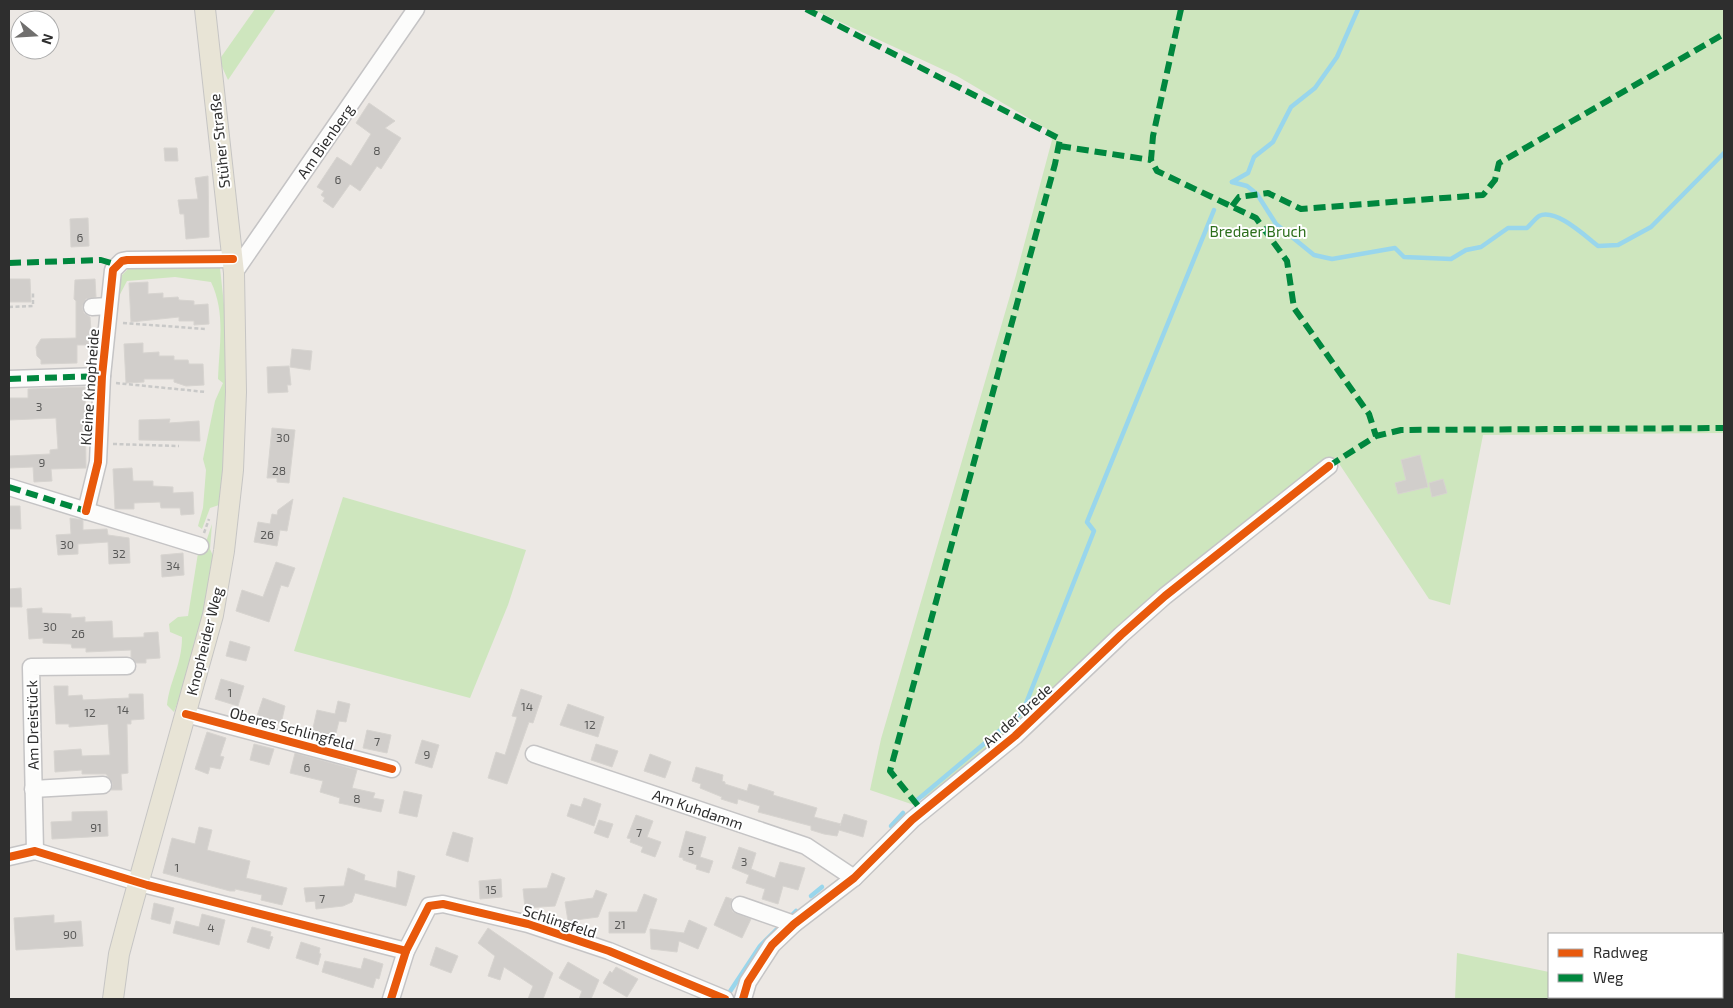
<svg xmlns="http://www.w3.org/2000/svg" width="1733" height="1008" font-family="'Exo 2',sans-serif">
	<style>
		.green { fill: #cee6be }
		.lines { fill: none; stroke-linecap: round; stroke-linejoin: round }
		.stream { stroke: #99d6ec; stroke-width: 4.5 }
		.building { fill: #d1cecb; stroke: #d7d4d0 }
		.minor-casing { stroke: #c5c4c5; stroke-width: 19 }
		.major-casing { stroke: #c6c5c4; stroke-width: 22 }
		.path { stroke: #c9c9c8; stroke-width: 2.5; stroke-dasharray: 4 2.5; stroke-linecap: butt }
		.minor { stroke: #fcfcfb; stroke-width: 16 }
		.major { stroke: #e8e4d6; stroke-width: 20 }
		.quiet { stroke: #00873e; stroke-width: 6; stroke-dasharray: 12 6; stroke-linecap: butt }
		.cycleway-casing { stroke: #fff; stroke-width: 11 }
		.cycleway { stroke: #e8590c; stroke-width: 8 }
		.labels { text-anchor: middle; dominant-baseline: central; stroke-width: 4; stroke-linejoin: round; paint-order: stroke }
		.number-label { font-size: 12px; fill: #585857 }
		.street-label { font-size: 15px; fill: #2e2e2e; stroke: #fff }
		.park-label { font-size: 15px; fill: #2c6e1b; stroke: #fff }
	</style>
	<rect width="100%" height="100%" fill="#ece8e4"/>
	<g class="green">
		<polygon points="255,9 276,9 228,80 219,60"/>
		<polygon points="812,9 1724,9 1724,433 1483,435 1450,605 1429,599 1336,459 1321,468 1022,721 927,797 920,799 917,806 870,790 881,739 1016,275 1052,140 1047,129 957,76"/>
		<path d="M192,264L220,268L227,333L225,490L219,505L210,508L202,529L198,526L203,508L206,470L203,459L215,401L223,383L218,379C219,346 226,313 211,282L175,277L127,281L117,300L119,278L130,267Z"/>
		<polygon points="343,497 526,550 508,605 470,698 294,651"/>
		<path d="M212,524L210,549L214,558L196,652L174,712L167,705C170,679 182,665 182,637L170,632L169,624L178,617L188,616L198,553L203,551Z"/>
		<polygon points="1457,953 1549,972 1549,997 1636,997 1643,999 1455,999"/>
	</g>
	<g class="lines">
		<g class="stream">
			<path d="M1232,182L1247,186L1257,194L1276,224L1314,255L1332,259L1395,248L1404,257L1451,259L1466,250L1481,247L1508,228H1527C1531,224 1535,219 1539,216C1556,208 1585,236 1598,246L1618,245L1651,227L1724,153"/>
			<polyline points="1232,182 1248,173 1254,157 1273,142 1291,107 1315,88 1337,57 1358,9"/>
			<polyline points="916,801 1023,711 1094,531 1087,522 1214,210"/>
			<polyline points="891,826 903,813"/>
			<polyline points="811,896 822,887"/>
			<polyline points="789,918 796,911"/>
			<polyline points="729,993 760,946 776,930"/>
		</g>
	</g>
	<g class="building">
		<polygon points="369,103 395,121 385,128 401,138 381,169 377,166 360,191 350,184 333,208 323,201 325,198 321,195 324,191 317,187 337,157 351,166 371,134 356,123"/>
		<polygon points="164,148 177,148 178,161 165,161"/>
		<polygon points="208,176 209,237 186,239 184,214 180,214 178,200 198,199 195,178"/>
		<polygon points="88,218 89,246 71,247 70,219"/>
		<polygon points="9,279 30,279 31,302 9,302"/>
		<polygon points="95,279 96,297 86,299 82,307 84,313 90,317 92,345 77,345 77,363 41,364 41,360 37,356 36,347 41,339 76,338 76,301 74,299 75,280"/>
		<polygon points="148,282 148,294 163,293 163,298 178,297 179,300 194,301 194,305 208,304 209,324 194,325 194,321 179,321 179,317 131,322 129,283"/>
		<polygon points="143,343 143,353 159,352 159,356 174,356 174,360 188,360 189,364 203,364 204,385 186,386 174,382 174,379 144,379 144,382 126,383 124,344"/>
		<polygon points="292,349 312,351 310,370 290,367"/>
		<polygon points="289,366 291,385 287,385 288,392 268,393 267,367"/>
		<polygon points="85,387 86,468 51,469 52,481 34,482 33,467 9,468 9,456 50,454 50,450 58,449 56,418 9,420 9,398 28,398 28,389"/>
		<polygon points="170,419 169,423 199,421 200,441 139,440 139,420"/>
		<polygon points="272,428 295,430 289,483 277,482 277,478 267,478"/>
		<polygon points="1420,455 1428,487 1398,494 1395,483 1406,480 1401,460"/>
		<polygon points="132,468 133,481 153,481 153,486 173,487 173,493 193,492 194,514 181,515 180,508 161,508 160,502 134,503 134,509 115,509 113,469"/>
		<polygon points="1443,479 1447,493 1432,497 1429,483"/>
		<polygon points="293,499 287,531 280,530 277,546 254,542 258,522 270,524 272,514 277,515 278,510"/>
		<polygon points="9,506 20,506 21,529 9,529"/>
		<polygon points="70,518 83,520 83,530 107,529 108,535 129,538 130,563 109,564 108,542 78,544 78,554 58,555 56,535 71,534"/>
		<polygon points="183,553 184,575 162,577 161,555"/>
		<polygon points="276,562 295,568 288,587 281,585 269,622 236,611 242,590 263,597"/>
		<polygon points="21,588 22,607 9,607 9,589"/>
		<polygon points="42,608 42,613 71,614 71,618 85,617 85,622 112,621 113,638 144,637 144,633 158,632 160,658 146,659 146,663 136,663 131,657 131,650 86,652 86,648 72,648 71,644 43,643 43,638 29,639 27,609"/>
		<polygon points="230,641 250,647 246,661 226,656"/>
		<polygon points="221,679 244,686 238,706 215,699"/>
		<polygon points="54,686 68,686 68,696 82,695 83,700 129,698 129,694 143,694 144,719 131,720 131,724 127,724 128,773 121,774 122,790 111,790 113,784 106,774 82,774 82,770 55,772 54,751 81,749 82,756 110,755 108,724 69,727 69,724 56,724"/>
		<polygon points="521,689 542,696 533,723 529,722 507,784 488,778 496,752 505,755 517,717 512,716"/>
		<polygon points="263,698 285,706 281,724 257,716"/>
		<polygon points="338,701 350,704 346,722 339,721 334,741 330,740 329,742 311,737 317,710 335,714"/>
		<polygon points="568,704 604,717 598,737 560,725"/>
		<polygon points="367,730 391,735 387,753 363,748"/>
		<polygon points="207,732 226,738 220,756 224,757 220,769 210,767 208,774 195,769"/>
		<polygon points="422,740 439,745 432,768 415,763"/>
		<polygon points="254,744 274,749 269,765 250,760"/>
		<polygon points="596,744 618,751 612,767 591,760"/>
		<polygon points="295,753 357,770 352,788 375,793 373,798 384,800 381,812 339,803 340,798 320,792 323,781 290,773"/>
		<polygon points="650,754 671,762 665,778 644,771"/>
		<polygon points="696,767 723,775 722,781 725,782 725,784 747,791 749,784 774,792 773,795 817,808 814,817 841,824 840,826 844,814 867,821 863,837 839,830 837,836 824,834 811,830 811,826 758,812 760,806 738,799 737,804 721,799 722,797 700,788 701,784 692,781"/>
		<polygon points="404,791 422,795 417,817 399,813"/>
		<polygon points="584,798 601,804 594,826 567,816 571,804 581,807"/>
		<polygon points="107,811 108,836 52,839 51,822 72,821 72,812"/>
		<polygon points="636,815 653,821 647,837 661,842 655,857 641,852 643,847 630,842 631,839 627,838"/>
		<polygon points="599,820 613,824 608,838 594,833"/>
		<polygon points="199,827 212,830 207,850 250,861 246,878 287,888 282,905 261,900 262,895 235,889 235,891 230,891 163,873 172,838 195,844"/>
		<polygon points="686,831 706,837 700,857 713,861 709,873 696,869 697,865 683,860 683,858 679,857"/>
		<polygon points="453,832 473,838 468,862 446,855"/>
		<polygon points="739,847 756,853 751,869 775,878 780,862 805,868 798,890 783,886 778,904 762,899 765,889 746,883 749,875 732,868"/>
		<polygon points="348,868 365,875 364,880 396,888 398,871 415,876 406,906 355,893 352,902 343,906 316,909 315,901 306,902 304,888 344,886"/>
		<polygon points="552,873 565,878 555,906 525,908 523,889 547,888"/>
		<polygon points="501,879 502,897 480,899 479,881"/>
		<polygon points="596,890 607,894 598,917 568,921 565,902 593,898"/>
		<polygon points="644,894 657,899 645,933 609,933 609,912 637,912"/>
		<polygon points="726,897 732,899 730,906 733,912 751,919 742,938 714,925"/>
		<polygon points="154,903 174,908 170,924 151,919"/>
		<polygon points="202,914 225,920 219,945 173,933 176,921 199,927"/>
		<polygon points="54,915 54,923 81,921 83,946 16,950 14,918"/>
		<polygon points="689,920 707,928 698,949 679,941 677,952 651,949 650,929 684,933"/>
		<polygon points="252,927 271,932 270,936 273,937 269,949 247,942"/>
		<polygon points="488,928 553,973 543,999 528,999 533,986 504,967 500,980 488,976 495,956 478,943"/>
		<polygon points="301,942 320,948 319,953 321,954 318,965 296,958"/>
		<polygon points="436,947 458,956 451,973 430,965"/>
		<polygon points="364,958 383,964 379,979 376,978 373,988 322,972 325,961 361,969"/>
		<polygon points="568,962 599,980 591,999 579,999 582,991 559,978"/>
		<polygon points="616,967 638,979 627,997 603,983 610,971 612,973"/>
	</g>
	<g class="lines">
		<defs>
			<g id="minor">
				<polyline points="234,273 416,9"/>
				<polyline points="92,307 108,306"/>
				<polyline points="9,379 102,376"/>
				<polyline points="9,487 200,546"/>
				<polyline points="86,511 98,462 102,376 113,270 122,261 127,260 233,259"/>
				<polyline points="186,714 392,769"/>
				<polyline points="534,754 806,846 854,878"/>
				<polyline points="33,789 103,785"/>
				<polyline points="35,851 31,667 127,666"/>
				<polyline points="9,857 35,851 147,885 406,951"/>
				<polyline points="740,905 794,924"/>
				<polyline points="391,999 406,951 429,906 443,904 528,924 609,951 725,999"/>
				<polyline points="743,999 748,982 772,945 794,924 854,878 912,820 1015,736 1121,635 1165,596 1329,466"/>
			</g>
			<polyline id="major" points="113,999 119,954 128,920 213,615 224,551 233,470 236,392 234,273 205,9"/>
		</defs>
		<use href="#minor" class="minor-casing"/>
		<use href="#major" class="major-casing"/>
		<g class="path">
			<polyline points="9,307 33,306 33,291"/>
			<polyline points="123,323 206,329"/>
			<polyline points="116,383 206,392"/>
			<polyline points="113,444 179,446"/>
			<polyline points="204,533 209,519"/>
		</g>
		<use href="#minor" class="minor"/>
		<use href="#major" class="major"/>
		<g class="quiet">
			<polyline points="806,9 1060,139 1055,164 890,771 923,812"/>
			<polyline points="1181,9 1153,136 1151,160 1157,171 1256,218 1287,261 1294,308 1369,414 1376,436"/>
			<polyline points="1059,146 1151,160"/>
			<polyline points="1232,206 1239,197 1268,193 1301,209 1483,195 1495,180 1499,163 1724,34"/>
			<polyline points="9,263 101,260 117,265 114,269"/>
			<polyline points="9,379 102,376"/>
			<polyline points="1329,466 1376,436 1401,430 1724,428"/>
			<polyline points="9,487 86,511 87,506"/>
		</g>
		<defs>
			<g id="cycleway">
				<polyline points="86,511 98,462 102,376 113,270 122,261 127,260 233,259"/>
				<polyline points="186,714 392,769"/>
				<polyline points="9,857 35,851 147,885 406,951"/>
				<polyline points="391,999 406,951 429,906 443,904 528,924 609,951 725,999"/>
				<polyline points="743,999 748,982 772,945 794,924 854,878 912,820 1015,736 1121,635 1165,596 1329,466"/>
			</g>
		</defs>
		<use href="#cycleway" class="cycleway-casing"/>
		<use href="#cycleway" class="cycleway"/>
	</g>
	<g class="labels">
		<g class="number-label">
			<text x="377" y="150">8</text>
			<text x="338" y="179">6</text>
			<text x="80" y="237">6</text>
			<text x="39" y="406">3</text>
			<text x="283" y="437">30</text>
			<text x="42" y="462">9</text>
			<text x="279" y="470">28</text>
			<text x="267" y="534">26</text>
			<text x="67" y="544">30</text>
			<text x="119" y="553">32</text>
			<text x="173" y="565">34</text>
			<text x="50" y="626">30</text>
			<text x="78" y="633">26</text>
			<text x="230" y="692">1</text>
			<text x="527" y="706">14</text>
			<text x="123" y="709">14</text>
			<text x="90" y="712">12</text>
			<text x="590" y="724">12</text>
			<text x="377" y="741">7</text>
			<text x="427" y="754">9</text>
			<text x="307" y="767">6</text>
			<text x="357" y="798">8</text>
			<text x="96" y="827">91</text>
			<text x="639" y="832">7</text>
			<text x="691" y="850">5</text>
			<text x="744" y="861">3</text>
			<text x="177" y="867">1</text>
			<text x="491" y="889">15</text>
			<text x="322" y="898">7</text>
			<text x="620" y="924">21</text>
			<text x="211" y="927">4</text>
			<text x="70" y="934">90</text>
		</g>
		<g class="street-label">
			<text transform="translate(219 141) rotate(-96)">Stüher Straße</text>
			<text transform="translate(325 141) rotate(-55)">Am Bienberg</text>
			<text transform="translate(89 387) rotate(-86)">Kleine Knopheide</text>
			<text transform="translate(204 641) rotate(-76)">Knopheider Weg</text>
			<text transform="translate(1017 715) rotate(-42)">An der Brede</text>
			<text transform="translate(32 725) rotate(-91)">Am Dreistück</text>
			<text transform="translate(292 728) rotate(15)">Oberes Schlingfeld</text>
			<text transform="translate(698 809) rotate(19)">Am Kuhdamm</text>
			<text transform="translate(560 921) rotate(18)">Schlingfeld</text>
		</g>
		<g class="park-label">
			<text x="1258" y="231">Bredaer Bruch</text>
		</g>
	</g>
	<rect width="1733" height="1008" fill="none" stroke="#2e2e2e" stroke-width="20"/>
	<rect x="1548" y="933" width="175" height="65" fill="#ffffff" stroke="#ababab"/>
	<rect x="1558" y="949" width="25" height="8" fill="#e8590c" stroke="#ababab"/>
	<text x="1593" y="958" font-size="15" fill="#2e2e2e">Radweg</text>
	<rect x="1558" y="974" width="25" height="8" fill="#00873e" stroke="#ababab"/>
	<text x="1593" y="983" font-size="15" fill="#2e2e2e">Weg</text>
	<g transform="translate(35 35) rotate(108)"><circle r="24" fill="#ffffff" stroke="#ababab"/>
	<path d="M0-4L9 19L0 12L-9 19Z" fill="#706f6e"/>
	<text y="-8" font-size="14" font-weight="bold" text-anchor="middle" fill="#2e2e2e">N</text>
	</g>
</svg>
